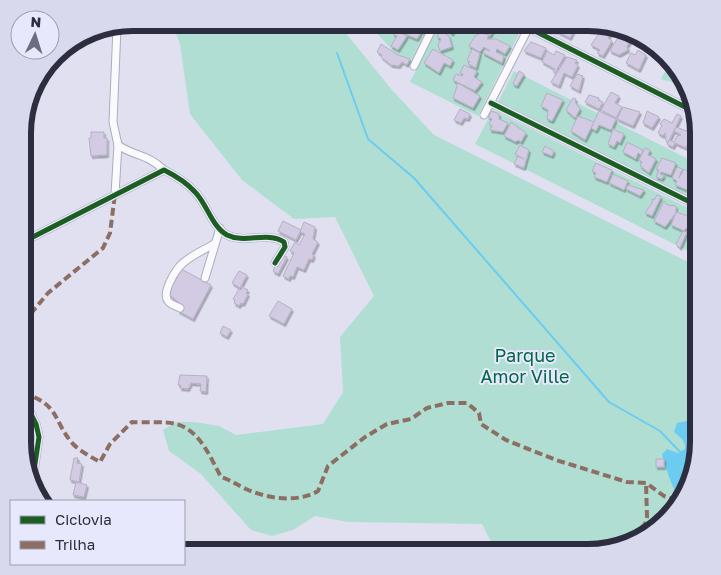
<svg xmlns="http://www.w3.org/2000/svg" width="721" height="575" font-family="'Golos Text',sans-serif">
	<style>
		.green { fill: #b0ded2 }
		.water { fill: #6cccf0 }
		.lines { fill: none; stroke-linecap: round; stroke-linejoin: round }
		.stream { stroke: #6cccf0; stroke-width: 2 }
		.building { fill: #d3cbe4; stroke: #b4b0c1; filter: url(#shadow) }
		.minor-casing { stroke: #acacbc; stroke-width: 9 }
		.minor { stroke: #fafafd; stroke-width: 7 }
		.quiet { stroke: #8d6e63; stroke-width: 4; stroke-dasharray: 8 4; stroke-linecap: butt }
		.cycleway-casing { stroke: #e8e8fd; stroke-width: 8 }
		.cycleway { stroke: #1b5e20; stroke-width: 5 }
		.labels { text-anchor: middle; dominant-baseline: central; stroke-width: 4; stroke-linejoin: round; paint-order: stroke }
		.park-label { font-size: 18px; fill: #026648; stroke: #e8e8fd }
		.rim { fill: none; stroke: #2d2d40; stroke-width: 6 }
	</style>
	<defs>
		<filter id="shadow"><feDropShadow dx="1.5" dy="2.5" stdDeviation="0" flood-color="#0004"/></filter>
	</defs>
	<rect width="100%" height="100%" fill="#e0e0f1"/>
	<g class="green">
		<polygon points="524,24 478,116 410,82 439,25"/>
		<polygon points="369,25 429,25 408,67"/>
		<polygon points="340,26 392,90 434,135 698,267 698,449 671,515 630,544 587,552 496,552 482,524 348,522 315,516 293,530 272,536 251,530 201,474 169,451 163,430 176,422 195,422 219,426 236,435 323,424 343,392 340,337 374,296 335,217 294,219 242,180 190,114 180,44 174,28"/>
		<polygon points="670,62 687,85 688,87 661,79"/>
		<polygon points="514,71 698,164 698,205 497,104"/>
		<polygon points="493,110 698,213 698,256 475,144"/>
	</g>
	<path class="water" d="M686,421L698,423V449L680,493L676,492C673,490 663,460 662,454L667,449L678,453L685,449C686,441 680,437 674,432L677,423Z"/>
	<g class="lines">
		<polyline class="stream" points="337,53 368,139 414,178 609,402 660,431 683,455"/>
	</g>
	<g class="building">
		<polygon points="543,23 558,23 555,32 542,26"/>
		<polygon points="560,23 577,24 570,38 556,31"/>
		<polygon points="447,24 457,24 452,34 445,28"/>
		<polygon points="482,24 497,24 490,36 477,29"/>
		<polygon points="403,25 423,25 425,26 417,39 402,33 405,26"/>
		<polygon points="602,29 607,32 610,35 608,38 612,41 603,56 597,53 600,50 591,45"/>
		<polygon points="395,30 407,36 398,50 391,46 397,36 393,34"/>
		<polygon points="440,31 449,36 452,47 440,51 438,45 441,39 437,37"/>
		<polygon points="481,33 489,35 487,39 496,39 510,46 505,54 497,49 496,52 504,56 502,63 483,53 485,49 490,51 484,47 480,52 469,46 475,36"/>
		<polygon points="620,34 632,39 627,46 628,50 619,55 610,51"/>
		<polygon points="531,42 546,48 541,58 524,51"/>
		<polygon points="381,44 398,55 410,59 407,65 402,62 399,66 391,65 381,57 382,55 377,52"/>
		<polygon points="656,48 661,50 665,56 663,55 661,58 653,54"/>
		<polygon points="433,49 453,60 450,66 444,63 439,73 424,63"/>
		<polygon points="472,49 480,53 476,68 468,64 470,62 467,60"/>
		<polygon points="638,50 646,55 639,70 626,63 631,53 635,55"/>
		<polygon points="547,51 554,55 556,51 565,55 555,73 553,72 555,69 542,62"/>
		<polygon points="567,57 577,60 575,63 578,65 572,77 564,73 559,86 551,82"/>
		<polygon points="464,65 477,71 474,77 482,82 475,91 453,80 456,74 462,76 463,74 460,73"/>
		<polygon points="519,71 524,74 517,86 513,84"/>
		<polygon points="577,74 583,76 579,91 570,86"/>
		<polygon points="458,83 480,96 473,108 453,98"/>
		<polygon points="611,92 619,96 615,103 622,107 616,118 601,110"/>
		<polygon points="547,93 563,100 552,121 547,119 548,110 541,106"/>
		<polygon points="589,95 599,98 598,100 603,102 599,109 585,102"/>
		<polygon points="573,98 576,99 575,102 580,109 575,118 566,110"/>
		<polygon points="623,107 640,112 633,126 617,119"/>
		<polygon points="460,109 470,114 468,119 464,118 461,123 454,120"/>
		<polygon points="492,111 499,114 499,119 508,123 503,132 490,130 492,126 489,124 492,119 488,117"/>
		<polygon points="599,111 616,119 611,130 599,125 596,131 591,128"/>
		<polygon points="647,111 659,117 652,128 643,123"/>
		<polygon points="677,114 681,116 668,143 666,141 665,133 663,136 658,133 662,125 660,124 664,119 672,123"/>
		<polygon points="578,116 594,122 585,140 571,131"/>
		<polygon points="511,122 526,133 521,142 518,140 516,142 504,136"/>
		<polygon points="676,127 692,133 686,148 675,143 673,147 667,144 670,140 674,142 677,136 681,135 674,131"/>
		<polygon points="613,129 624,134 620,143 617,141 614,147 608,144"/>
		<polygon points="91,132 104,132 104,138 107,138 107,155 91,156 89,138 91,138"/>
		<polygon points="694,139 698,141 698,156 689,151"/>
		<polygon points="627,142 643,150 641,155 638,153 636,159 623,152"/>
		<polygon points="520,145 529,150 524,168 514,164 518,156 524,159 515,154"/>
		<polygon points="545,146 554,151 552,156 542,152"/>
		<polygon points="645,148 650,150 648,155 656,159 649,173 640,166 642,162 639,160"/>
		<polygon points="662,158 676,163 671,175 661,172 660,174 664,175 662,179 656,177 659,170 656,169"/>
		<polygon points="596,163 612,170 607,182 594,177 596,173 592,171"/>
		<polygon points="677,167 683,169 681,172 679,178 684,169 692,174 687,190 675,185 677,181 672,178"/>
		<polygon points="613,174 628,181 624,190 609,183"/>
		<polygon points="697,174 698,193 696,192 695,195 688,192"/>
		<polygon points="628,185 644,190 640,196 626,189"/>
		<polygon points="657,195 661,197 652,216 645,213 652,203 652,199 654,200"/>
		<polygon points="664,201 667,205 676,206 676,213 665,227 654,221"/>
		<polygon points="676,212 691,217 690,219 693,221 688,229 686,228 684,231 671,225"/>
		<polygon points="698,218 698,239 687,234 690,227 693,229 692,223 694,219 697,220"/>
		<polygon points="283,221 301,230 296,240 278,231"/>
		<polygon points="304,222 315,227 313,239 318,242 312,254 314,255 312,260 309,259 304,270 297,267 293,277 290,276 289,279 283,276 294,253 290,251 295,242 299,245 305,234 300,232"/>
		<polygon points="683,231 687,232 680,248 676,244"/>
		<polygon points="281,254 287,257 278,274 273,271"/>
		<polygon points="181,269 211,285 193,319 178,311 182,305 168,294 171,279 175,281"/>
		<polygon points="239,271 247,275 240,288 232,283"/>
		<polygon points="242,287 248,290 246,293 248,294 243,304 241,303 239,306 234,303 235,300 233,299 239,289 241,290"/>
		<polygon points="278,301 292,309 284,324 269,316"/>
		<polygon points="223,326 231,330 227,337 220,333"/>
		<polygon points="180,375 207,376 206,392 200,391 201,384 191,383 188,389 180,388 181,385 178,385"/>
		<polygon points="74,458 78,458 77,463 82,464 79,482 70,480"/>
		<rect x="656" y="459" width="8" height="8"/>
		<polygon points="76,482 87,485 84,497 73,495"/>
	</g>
	<g class="lines">
		<defs>
			<g id="minor">
				<polyline points="529,28 693,111"/>
				<polyline points="414,66 434,25"/>
				<polyline points="491,103 698,206"/>
				<polyline points="484,115 531,23"/>
				<path d="M118,145C135,157 146,153 164,170"/>
				<polyline points="115,194 118,145 113,122 117,28"/>
				<path d="M23,242L164,170C176,176 186,182 195,192C207,204 212,227 227,235C245,244 267,231 284,242L285,247L275,263"/>
				<polyline points="205,278 220,228"/>
				<path d="M180,308C177,306 171,305 169,302C160,294 176,269 183,263C192,255 204,250 214,244"/>
				<polyline points="23,398 36,424 39,437 32,484"/>
			</g>
		</defs>
		<use href="#minor" class="minor-casing"/>
		<use href="#minor" class="minor"/>
		<g class="quiet">
			<polyline points="23,323 48,293 103,248 110,233 115,194"/>
			<path d="M23,393C61,405 52,420 73,444C80,451 91,457 100,462L110,444L132,422C145,423 166,421 176,424C200,430 210,457 221,477C231,480 237,485 246,489C268,499 298,503 318,491L328,466L365,437L387,424L411,419L427,408L448,403H467L479,413L481,424L506,440L556,460L627,482L646,483L664,496L677,500"/>
			<polyline points="624,545 645,524 647,517 646,483"/>
		</g>
		<defs>
			<g id="cycleway">
				<polyline points="529,28 693,111"/>
				<polyline points="491,103 698,206"/>
				<path d="M23,242L164,170C176,176 186,182 195,192C207,204 212,227 227,235C245,244 267,231 284,242L285,247L275,263"/>
				<polyline points="23,398 36,424 39,437 32,484"/>
			</g>
		</defs>
		<use href="#cycleway" class="cycleway-casing"/>
		<use href="#cycleway" class="cycleway"/>
	</g>
	<g class="labels">
		<g class="park-label">
			<text x="525" y="355">Parque<tspan x="525" dy="21">Amor Ville</tspan></text>
		</g>
	</g>
	<path d="M0 0H721V575H0ZM133 31H588A102 102 0 0 1 690 133V442A102 102 0 0 1 588 544H133A102 102 0 0 1 31 442V133A102 102 0 0 1 133 31Z" fill="#d9d9ee" fill-rule="evenodd"/>
	<path class="rim" d="M133 31H588A102 102 0 0 1 690 133V442A102 102 0 0 1 588 544H133A102 102 0 0 1 31 442V133A102 102 0 0 1 133 31Z"/>
	<rect x="10" y="500" width="175" height="65" fill="#e8e8fd" stroke="#9d9db1"/>
	<rect x="20" y="516" width="25" height="8" fill="#1b5e20" stroke="#9d9db1"/>
	<text x="55" y="525" font-size="15" fill="#2d2d40">Ciclovia</text>
	<rect x="20" y="541" width="25" height="8" fill="#8d6e63" stroke="#9d9db1"/>
	<text x="55" y="550" font-size="15" fill="#2d2d40">Trilha</text>
	<g transform="translate(35 35) rotate(4)"><circle r="24" fill="#e8e8fd" stroke="#9d9db1"/>
	<path d="M0-4L9 19L0 12L-9 19Z" fill="#6c6c7e"/>
	<text y="-8" font-size="14" font-weight="bold" text-anchor="middle" fill="#2d2d40">N</text>
	</g>
</svg>
